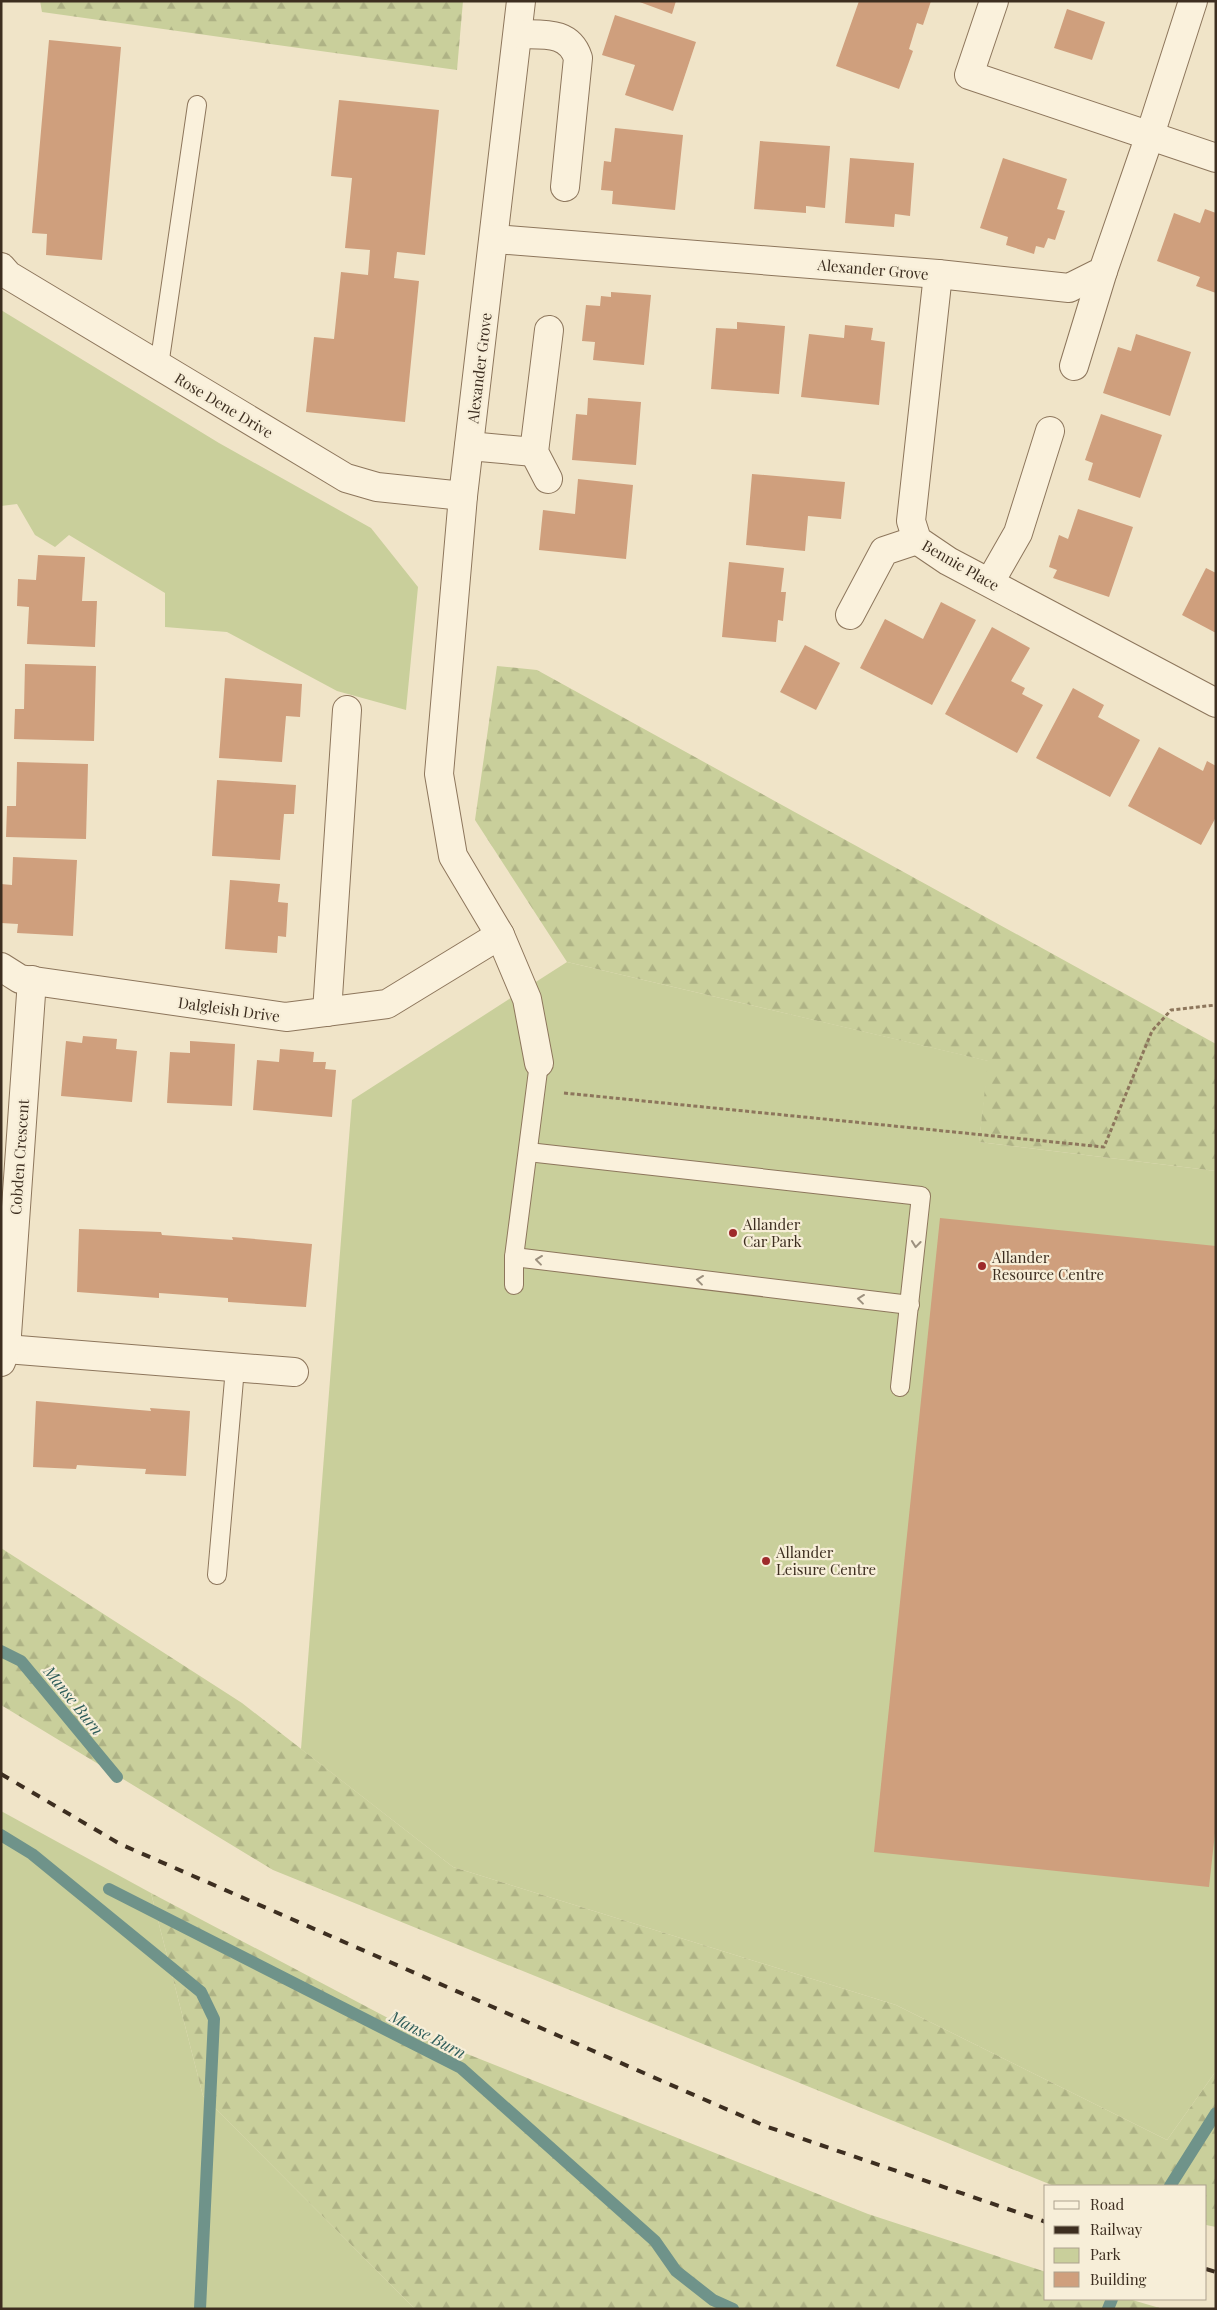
<svg xmlns="http://www.w3.org/2000/svg" width="1217" height="2310" font-family="'Playfair Display',serif">
	<style>
		.green { fill: #c9cf9b }
		.forest { fill: url(#forest-firs) }
		.lines { fill: none; stroke-linecap: round; stroke-linejoin: round }
		.stream { stroke: #6f938a; stroke-width: 12 }
		.building { fill: #cf9f7d }
		.service-casing { stroke: #8d765c; stroke-width: 20 }
		.minor-casing { stroke: #8d765c; stroke-width: 30 }
		.path { stroke: #8d765c; stroke-width: 3; stroke-dasharray: 4 2.5; stroke-linecap: butt }
		.service { stroke: #faf1dc; stroke-width: 18 }
		.minor { stroke: #faf1dc; stroke-width: 28 }
		.rail { stroke: #3d2e20; stroke-width: 4; stroke-dasharray: 9 9; stroke-linecap: butt }
		.oneway { stroke: #9c907e }
		.poi-dot { fill: #9e2a2b; stroke: #f7eed8; stroke-width: 2 }
		.labels { text-anchor: middle; dominant-baseline: central; stroke-width: 4.5; stroke-linejoin: round; paint-order: stroke }
		.street-label { font-size: 15px; fill: #3d2e20; stroke: #f7eed8 }
		.poi-label { font-size: 15px; fill: #3d2e20; stroke: #f7eed8; text-anchor: start }
		.water-label { font-size: 16px; font-style: italic; fill: #2f5d5a; stroke: #f7eed8 }
	</style>
	<defs>
		<pattern id="forest-firs" width="22" height="20" patternUnits="userSpaceOnUse" patternTransform="scale(1.25)"><rect width="22" height="20" fill="#c9cf9b"/><path d="M5 1l3.5 6h-7zM16 11l3.5 6h-7z" fill="#aeb285"/></pattern>
	</defs>
	<rect width="100%" height="100%" fill="#f0e4c8"/>
	<g class="green">
		<polygon points="1,310 219,443 371,528 418,587 406,710 337,691 227,632 165,627 165,593 69,535 55,547 35,535 17,504 1,506"/>
		<polygon points="567,962 989,1061 979,1142 1216,1171 1216,2071 1167,2140 896,2005 453,1867 301,1749 352,1100"/>
		<polygon points="1,1811 151,1893 203,2096 415,2309 1,2309"/>
	</g>
	<g class="forest">
		<polygon points="40,1 463,1 457,70 42,12"/>
		<polygon points="497,666 537,670 1216,1044 1216,1171 979,1142 988,1061 567,962 475,820"/>
		<polygon points="1,1548 242,1703 453,1867 896,2005 1167,2140 1216,2071 1216,2227 1206,2225 1206,2186 1054,2186 273,1870 1,1705"/>
		<polygon points="151,1893 422,2036 868,2214 1046,2272 1046,2299 1129,2299 1163,2309 415,2309 203,2096"/>
	</g>
	<g class="lines">
		<g class="stream">
			<polyline points="1,1651 21,1661 117,1777"/>
			<polyline points="1,1835 32,1854 201,1992 214,2019 200,2309"/>
			<polyline points="109,1889 461,2068 655,2241 676,2271 713,2300 733,2309"/>
			<polyline points="1170,2186 1216,2113"/>
			<polyline points="1108,2309 1112,2299"/>
		</g>
	</g>
	<g class="building">
		<polygon points="637,1 676,1 672,14"/>
		<polygon points="859,1 931,1 923,25 917,23 909,49 913,51 899,89 836,66"/>
		<polygon points="1067,9 1105,22 1092,60 1054,48"/>
		<polygon points="615,15 696,42 673,111 625,95 635,65 602,55"/>
		<polygon points="49,40 121,47 102,260 46,255 47,234 32,233"/>
		<polygon points="339,100 439,110 425,255 397,252 394,278 419,281 405,422 306,412 314,337 334,339 341,272 368,275 370,250 345,248 352,178 331,176"/>
		<polygon points="615,128 683,135 675,210 612,204 613,191 601,190 604,161 611,162"/>
		<polygon points="760,141 830,146 825,208 806,206 806,213 754,209"/>
		<polygon points="850,158 914,163 910,216 895,214 894,227 845,223"/>
		<polygon points="1003,158 1067,179 1057,209 1065,211 1055,240 1048,238 1044,248 1036,246 1034,254 1006,245 1008,237 980,228"/>
		<polygon points="1205,209 1216,213 1216,293 1196,286 1200,277 1157,261 1174,213 1200,223"/>
		<polygon points="611,292 651,295 644,365 593,360 595,342 582,341 586,305 600,306 601,296 611,297"/>
		<polygon points="737,322 785,326 779,394 711,389 716,328 737,329"/>
		<polygon points="845,325 873,328 871,340 885,342 879,405 801,397 809,334 844,338"/>
		<polygon points="1136,334 1191,352 1170,416 1103,393 1118,347 1131,351"/>
		<polygon points="588,398 641,402 636,465 572,460 576,414 587,415"/>
		<polygon points="1101,414 1162,435 1140,498 1088,480 1093,463 1085,460"/>
		<polygon points="752,474 845,482 841,519 808,516 805,551 746,545"/>
		<polygon points="578,479 633,485 626,559 539,550 543,510 575,514"/>
		<polygon points="1078,509 1133,527 1109,597 1053,578 1057,570 1049,567 1059,535 1068,539"/>
		<polygon points="38,555 85,557 82,601 97,601 95,647 27,644 29,607 17,606 18,579 36,580"/>
		<polygon points="729,562 784,568 781,592 786,592 783,621 778,620 776,642 722,637"/>
		<polygon points="1206,568 1216,573 1216,633 1182,615"/>
		<polygon points="941,602 976,620 932,705 860,668 885,619 923,639"/>
		<polygon points="992,627 1030,648 1011,681 1025,688 1022,694 1043,705 1017,753 945,714"/>
		<polygon points="805,645 840,663 816,710 780,692"/>
		<polygon points="25,664 96,666 94,741 14,739 15,709 24,709"/>
		<polygon points="225,678 302,684 300,717 286,716 282,762 219,758"/>
		<polygon points="1073,688 1104,705 1098,717 1140,740 1110,797 1036,758"/>
		<polygon points="1159,747 1203,771 1207,761 1216,766 1216,817 1201,845 1128,806"/>
		<polygon points="17,762 88,764 86,839 6,837 7,806 16,806"/>
		<polygon points="217,780 296,785 294,814 284,814 280,860 212,856"/>
		<polygon points="13,857 77,860 73,936 17,933 18,924 1,923 1,884 12,885"/>
		<polygon points="230,880 280,884 278,902 288,903 286,937 278,936 277,953 225,949"/>
		<polygon points="83,1036 117,1039 116,1049 137,1051 132,1102 61,1096 66,1041 82,1043"/>
		<polygon points="190,1041 235,1044 232,1106 167,1103 170,1052 190,1053"/>
		<polygon points="280,1049 314,1052 313,1062 326,1062 325,1069 336,1070 332,1117 253,1110 257,1060 279,1062"/>
		<polygon points="940,1218 1216,1246 1216,1824 1209,1887 874,1852"/>
		<polygon points="79,1229 161,1232 162,1235 233,1240 232,1237 312,1244 306,1307 228,1302 228,1298 159,1293 159,1298 77,1292"/>
		<polygon points="36,1401 151,1411 150,1408 190,1411 186,1476 145,1474 146,1469 110,1467 77,1465 76,1469 33,1467"/>
	</g>
	<g class="lines">
		<defs>
			<g id="service">
				<polyline points="159,366 197,105"/>
				<polyline points="528,1152 921,1196 900,1387"/>
				<polyline points="514,1257 910,1305"/>
				<polyline points="514,1285 514,1257 539,1063"/>
				<polyline points="217,1575 235,1368"/>
			</g>
			<g id="minor">
				<polyline points="521,1 463,496 439,774 453,856 500,935 527,999 539,1063"/>
				<polyline points="994,1 969,75 1216,158"/>
				<path d="M518,34C542,35 569,30 578,58L565,187"/>
				<polyline points="495,239 938,274 1069,288 1103,271 1150,135 1193,1"/>
				<polyline points="1,267 8,275 346,478 377,487 463,496"/>
				<polyline points="938,274 911,521 917,540 948,561 1216,703"/>
				<polyline points="1074,366 1103,271"/>
				<polyline points="469,446 534,452"/>
				<polyline points="548,479 534,452 549,330"/>
				<polyline points="990,582 1018,533 1050,431"/>
				<polyline points="850,615 884,551 917,540"/>
				<polyline points="1,967 20,979 286,1017 387,1004 500,935"/>
				<polyline points="327,1012 347,710"/>
				<polyline points="6,1349 294,1372"/>
				<polyline points="1,1362 6,1349 32,980"/>
			</g>
		</defs>
		<use href="#service" class="service-casing"/>
		<use href="#minor" class="minor-casing"/>
		<polyline class="path" points="564,1093 1104,1147 1152,1031 1171,1010 1216,1005"/>
		<use href="#service" class="service"/>
		<use href="#minor" class="minor"/>
		<g class="rail">
			<polyline points="1,1774 120,1844 765,2126 1046,2222"/>
			<polyline points="1206,2269 1216,2272"/>
		</g>
	</g>
	<defs><path id="oneway-chevron" d="M-2-3.5L2.5 0L-2 3.5" fill="none" stroke-width="1.6" stroke-linecap="round" stroke-linejoin="round" transform="scale(1.25)"/></defs>
	<g class="oneway">
		<use href="#oneway-chevron" transform="translate(916 1244) rotate(96)"/>
		<use href="#oneway-chevron" transform="translate(539 1260) rotate(-173)"/>
		<use href="#oneway-chevron" transform="translate(700 1280) rotate(-173)"/>
		<use href="#oneway-chevron" transform="translate(861 1299) rotate(-173)"/>
	</g>
	<g class="poi-dot">
		<circle cx="733" cy="1233" r="5"/>
		<circle cx="982" cy="1266" r="5"/>
		<circle cx="766" cy="1561" r="5"/>
	</g>
	<g class="labels">
		<g class="street-label">
			<text transform="translate(873 269) rotate(5)">Alexander Grove</text>
			<text transform="translate(479 368) rotate(-83)">Alexander Grove</text>
			<text transform="translate(224 405) rotate(31)">Rose Dene Drive</text>
			<text transform="translate(961 565) rotate(30)">Bennie Place</text>
			<text transform="translate(229 1009) rotate(8)">Dalgleish Drive</text>
			<text transform="translate(19 1157) rotate(-86)">Cobden Crescent</text>
		</g>
		<g class="poi-label">
			<text x="743" y="1224">Allander<tspan x="743" dy="17">Car Park</tspan></text>
			<text x="992" y="1257">Allander<tspan x="992" dy="17">Resource Centre</tspan></text>
			<text x="776" y="1552">Allander<tspan x="776" dy="17">Leisure Centre</tspan></text>
		</g>
		<g class="water-label">
			<text transform="translate(74 1700) rotate(51)">Manse Burn</text>
			<text transform="translate(428 2034) rotate(28)">Manse Burn</text>
		</g>
	</g>
	<rect width="1217" height="2310" fill="none" stroke="#3d2e20" stroke-width="5"/>
	<rect x="1044" y="2185" width="162" height="115" fill="#f7eed8" stroke="#ada18e"/>
	<rect x="1054" y="2201" width="25" height="8" fill="#faf1dc" stroke="#ada18e"/>
	<text x="1090" y="2210" font-size="15" fill="#3d2e20">Road</text>
	<rect x="1054" y="2226" width="25" height="8" fill="#3d2e20" stroke="#ada18e"/>
	<text x="1090" y="2235" font-size="15" fill="#3d2e20">Railway</text>
	<rect x="1054" y="2248" width="25" height="15" fill="#c9cf9b" stroke="#ada18e"/>
	<text x="1090" y="2260" font-size="15" fill="#3d2e20">Park</text>
	<rect x="1054" y="2272" width="25" height="15" fill="#cf9f7d" stroke="#ada18e"/>
	<text x="1090" y="2285" font-size="15" fill="#3d2e20">Building</text>
</svg>
